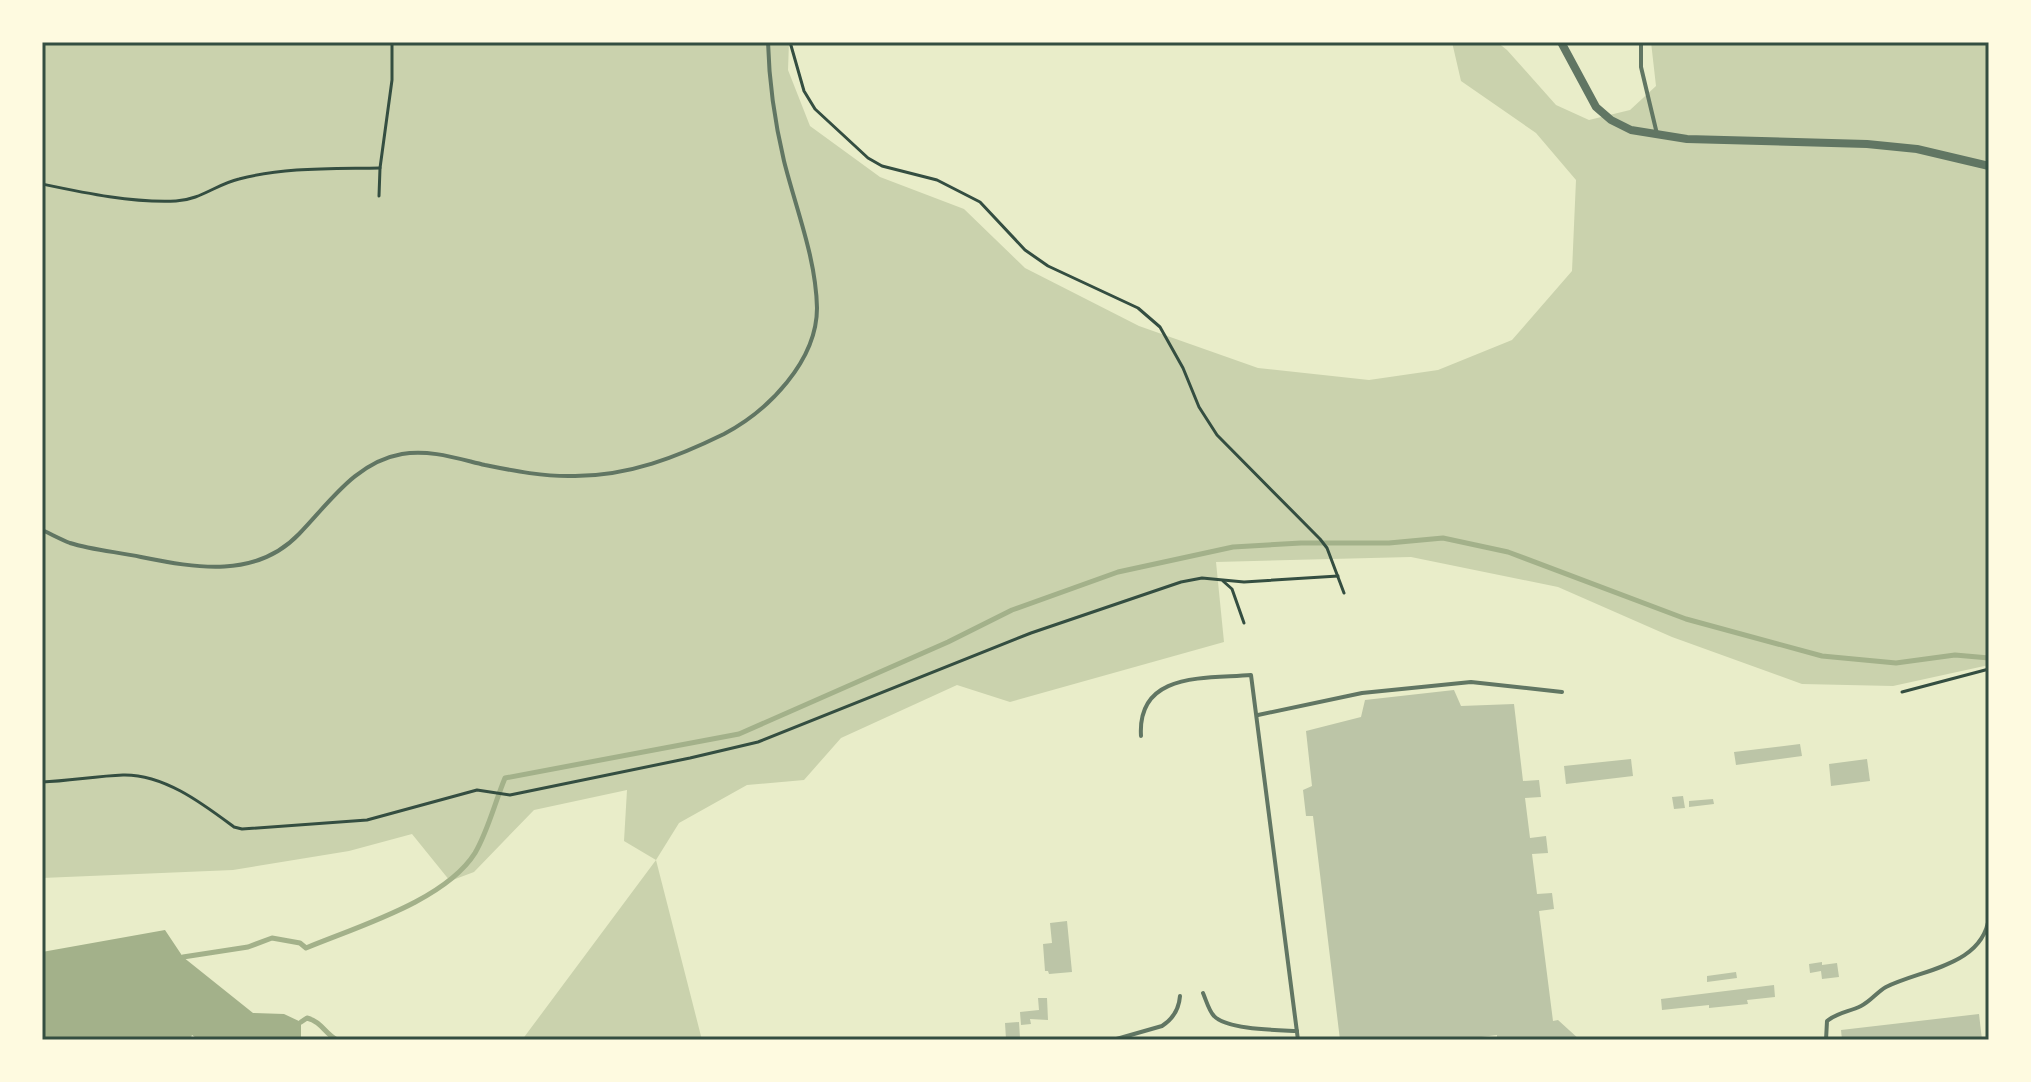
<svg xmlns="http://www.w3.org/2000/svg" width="2031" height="1082" font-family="Spectral,serif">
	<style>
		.green { fill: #cad2ad }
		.water { fill: #a3b18a }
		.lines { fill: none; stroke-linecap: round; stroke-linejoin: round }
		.stream { stroke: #a3b18a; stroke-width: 5 }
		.building { fill: #bcc5a7 }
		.path { stroke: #344e41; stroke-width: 3 }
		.service { stroke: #617663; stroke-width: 4 }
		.minor { stroke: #617663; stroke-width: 8 }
		.neatline { fill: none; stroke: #344e41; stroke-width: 3 }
	</style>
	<rect width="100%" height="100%" fill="#e9edc9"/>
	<polygon class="green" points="42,42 789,42 788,70 810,126 880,177 964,209 1025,268 1139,326 1258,368 1369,380 1438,370 1512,340 1572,271 1576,180 1536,133 1461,81 1452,42 1497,42 1507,50 1556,105 1589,120 1630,110 1656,86 1651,42 1989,42 1989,665 1893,686 1802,684 1672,637 1558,587 1411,557 1216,562 1224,642 1010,702 957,685 841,738 804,780 747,785 679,823 656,860 702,1040 522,1040 656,860 624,841 627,790 534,810 474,872 450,881 412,834 349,851 233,870 42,878"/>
	<polygon class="water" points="165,930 183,957 253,1013 284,1014 301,1022 301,1040 199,1040 192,1035 190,1040 42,1040 42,952"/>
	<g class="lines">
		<g class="stream">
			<path d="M183,957L248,947L272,938L300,943L306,948C356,927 445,901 475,853C488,831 495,802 505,778L739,734L948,642L1012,610L1118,572L1233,547L1301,543H1389L1443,538L1508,552L1686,619L1822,656L1896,663L1955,655L1989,658"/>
			<path d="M301,1022L307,1018C322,1022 325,1034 337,1040"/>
		</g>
	</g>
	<g class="building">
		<polygon points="1454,690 1461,706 1514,704 1523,781 1539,780 1541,797 1525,798 1530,838 1546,836 1548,853 1532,854 1537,894 1552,893 1554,909 1539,911 1553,1021 1558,1020 1580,1040 1497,1040 1497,1035 1458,1040 1340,1040 1313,816 1306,816 1303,790 1312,786 1306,731 1361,717 1365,700"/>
		<polygon points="1800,744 1802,756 1736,765 1734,752"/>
		<polygon points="1631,759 1633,776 1566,784 1564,766"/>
		<polygon points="1867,759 1870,781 1831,786 1829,764"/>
		<polygon points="1683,796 1685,808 1674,809 1672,797"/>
		<polygon points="1713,799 1714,804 1689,807 1689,801"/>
		<polygon points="1067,921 1072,972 1049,974 1048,971 1045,971 1043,944 1052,943 1050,923"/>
		<polygon points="1822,962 1822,965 1837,963 1839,977 1822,979 1821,971 1810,973 1809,964"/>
		<polygon points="1736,972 1737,978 1707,982 1707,976"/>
		<polygon points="1774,985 1775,997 1747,1000 1748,1004 1709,1008 1709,1005 1662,1010 1661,999"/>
		<polygon points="1038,998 1047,998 1048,1020 1030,1019 1031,1024 1021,1025 1020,1012 1039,1010"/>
		<polygon points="1979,1014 1982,1040 1842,1040 1841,1030"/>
		<polygon points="1019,1022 1020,1038 1006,1039 1005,1023"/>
	</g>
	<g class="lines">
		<g class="path">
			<polyline points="790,42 804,91 815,109 868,158 882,166 937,180 980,202 1025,250 1048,266 1138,308 1160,327 1183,368 1199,407 1217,435 1320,539 1327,548 1344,593"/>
			<path d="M42,184C85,193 132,203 176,201C200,200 217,184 239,179C285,167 333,169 380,168"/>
			<polyline points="379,196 380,168 392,80 392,42"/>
			<polyline points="1223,581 1232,589 1244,623"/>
			<polyline points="1902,692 1989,669"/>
			<path d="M42,782C69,781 96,776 123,775C164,774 203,804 234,827L242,829L367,820L477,790L510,795L690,758L758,742L1031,633L1181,582L1202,578L1244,582L1338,576"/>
		</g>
		<g class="service">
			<polyline points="1641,42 1641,67 1657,134"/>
			<path d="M42,530C51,534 60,539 70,543C92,550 118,552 141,557C196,568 256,579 299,534C330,502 356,462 402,454C430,449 459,459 485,465C514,471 545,477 575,476C629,476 677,457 724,434C768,411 817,361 817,308C816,258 796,209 784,161C775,123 769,81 768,42"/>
			<polyline points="1258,715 1362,693 1471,682 1562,692"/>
			<path d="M1141,736C1137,671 1206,679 1251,675L1298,1040"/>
			<path d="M1203,993C1206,1000 1209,1011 1214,1016C1227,1030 1278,1030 1297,1031"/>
			<path d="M1113,1040L1162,1026C1173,1019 1179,1009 1180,996"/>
			<path d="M1826,1040L1827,1021C1838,1012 1849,1012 1861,1006C1871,1001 1877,992 1886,987C1922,969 1983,966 1989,917"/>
		</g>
		<polyline class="minor" points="1561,42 1596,107 1611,120 1631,130 1687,139 1867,144 1917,149 1989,166"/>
	</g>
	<rect width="2031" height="1082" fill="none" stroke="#fefae0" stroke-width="88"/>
	<rect x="44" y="44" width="1943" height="994" class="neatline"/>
</svg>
